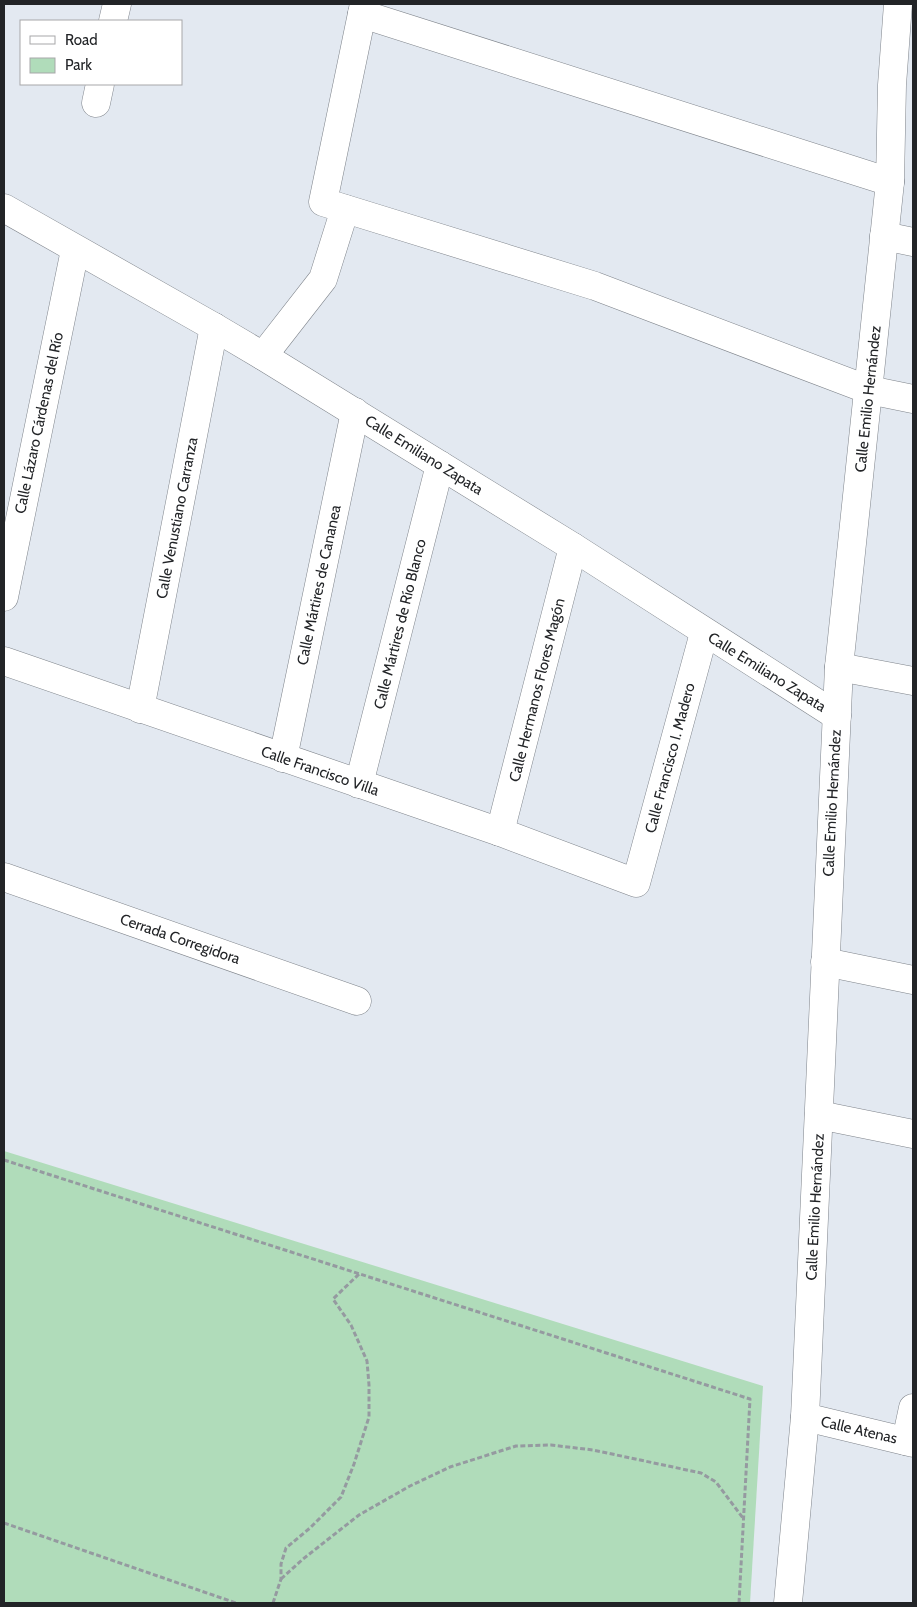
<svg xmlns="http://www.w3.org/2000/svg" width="917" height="1607" font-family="Cabin,sans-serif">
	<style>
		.green { fill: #b0dcba }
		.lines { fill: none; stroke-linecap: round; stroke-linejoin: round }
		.minor-casing { stroke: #7f848b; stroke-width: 29 }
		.path { stroke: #959aa0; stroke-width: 3; stroke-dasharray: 5 2.5; stroke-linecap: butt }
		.minor { stroke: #fff; stroke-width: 28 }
		.labels { text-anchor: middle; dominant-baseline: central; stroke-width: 4; stroke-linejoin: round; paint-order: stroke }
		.street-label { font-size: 15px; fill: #222427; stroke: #fff }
	</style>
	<rect width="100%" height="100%" fill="#e3e9f1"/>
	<polygon class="green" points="4,1151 763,1386 750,1603 4,1603"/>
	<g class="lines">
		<defs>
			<g id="minor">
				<polyline points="364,4 323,202 595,286 869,390 913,399"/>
				<polyline points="362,14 890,182"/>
				<polyline points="113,21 117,4"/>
				<polyline points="96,103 100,84"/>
				<polyline points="4,208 214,327 263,356 573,547 837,716"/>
				<polyline points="884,236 913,242"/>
				<polyline points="263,356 323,279 345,209"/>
				<polyline points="4,597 75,250"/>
				<polyline points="4,661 500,832 636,883 704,633"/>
				<polyline points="839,667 913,681"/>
				<polyline points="140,709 214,327"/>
				<polyline points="283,758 355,412"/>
				<polyline points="359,784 440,465"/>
				<polyline points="500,832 573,547"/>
				<polyline points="4,877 357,1001"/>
				<polyline points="825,962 913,980"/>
				<polyline points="819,1115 913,1134"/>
				<polyline points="805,1417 913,1443"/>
				<polyline points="906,1441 913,1408"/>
				<polyline points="788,1603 805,1417 839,667 890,182 892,85 898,4"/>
			</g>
		</defs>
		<use href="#minor" class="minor-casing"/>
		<g class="path">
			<polyline points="4,1160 750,1399 739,1603"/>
			<polyline points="4,1523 236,1603"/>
			<polyline points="281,1579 303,1559 359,1515 410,1486 450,1467 516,1446 551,1445 593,1450 701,1473 716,1482 743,1518"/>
			<polyline points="273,1603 281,1579 281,1564 286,1548 310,1528 341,1497 354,1464 369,1417 369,1385 367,1361 351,1325 333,1299 359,1274"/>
		</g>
		<use href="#minor" class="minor"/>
	</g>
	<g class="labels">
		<g class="street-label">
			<text transform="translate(868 399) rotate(-84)">Calle Emilio Hernández</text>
			<text transform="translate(39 423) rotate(-78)">Calle Lázaro Cárdenas del Río</text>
			<text transform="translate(424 455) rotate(32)">Calle Emiliano Zapata</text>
			<text transform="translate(177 518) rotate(-79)">Calle Venustiano Carranza</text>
			<text transform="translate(319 585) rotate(-78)">Calle Mártires de Cananea</text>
			<text transform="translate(400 624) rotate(-76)">Calle Mártires de Río Blanco</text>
			<text transform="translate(767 672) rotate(32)">Calle Emiliano Zapata</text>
			<text transform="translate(537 690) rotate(-76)">Calle Hermanos Flores Magón</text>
			<text transform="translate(670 758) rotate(-75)">Calle Francisco I. Madero</text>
			<text transform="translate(320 771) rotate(19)">Calle Francisco Villa</text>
			<text transform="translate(832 803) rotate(-87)">Calle Emilio Hernández</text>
			<text transform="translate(180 939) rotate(19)">Cerrada Corregidora</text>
			<text transform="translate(815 1207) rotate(-87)">Calle Emilio Hernández</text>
			<text transform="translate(859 1430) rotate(13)">Calle Atenas</text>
		</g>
	</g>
	<rect width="917" height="1607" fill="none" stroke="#222427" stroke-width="10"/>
	<rect x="20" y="20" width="162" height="65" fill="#ffffff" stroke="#a7a7a9"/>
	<rect x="30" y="36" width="25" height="8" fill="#ffffff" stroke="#a7a7a9"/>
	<text x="65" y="45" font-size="15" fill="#222427">Road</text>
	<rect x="30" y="58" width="25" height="15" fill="#b0dcba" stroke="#a7a7a9"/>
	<text x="65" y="70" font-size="15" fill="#222427">Park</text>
</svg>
